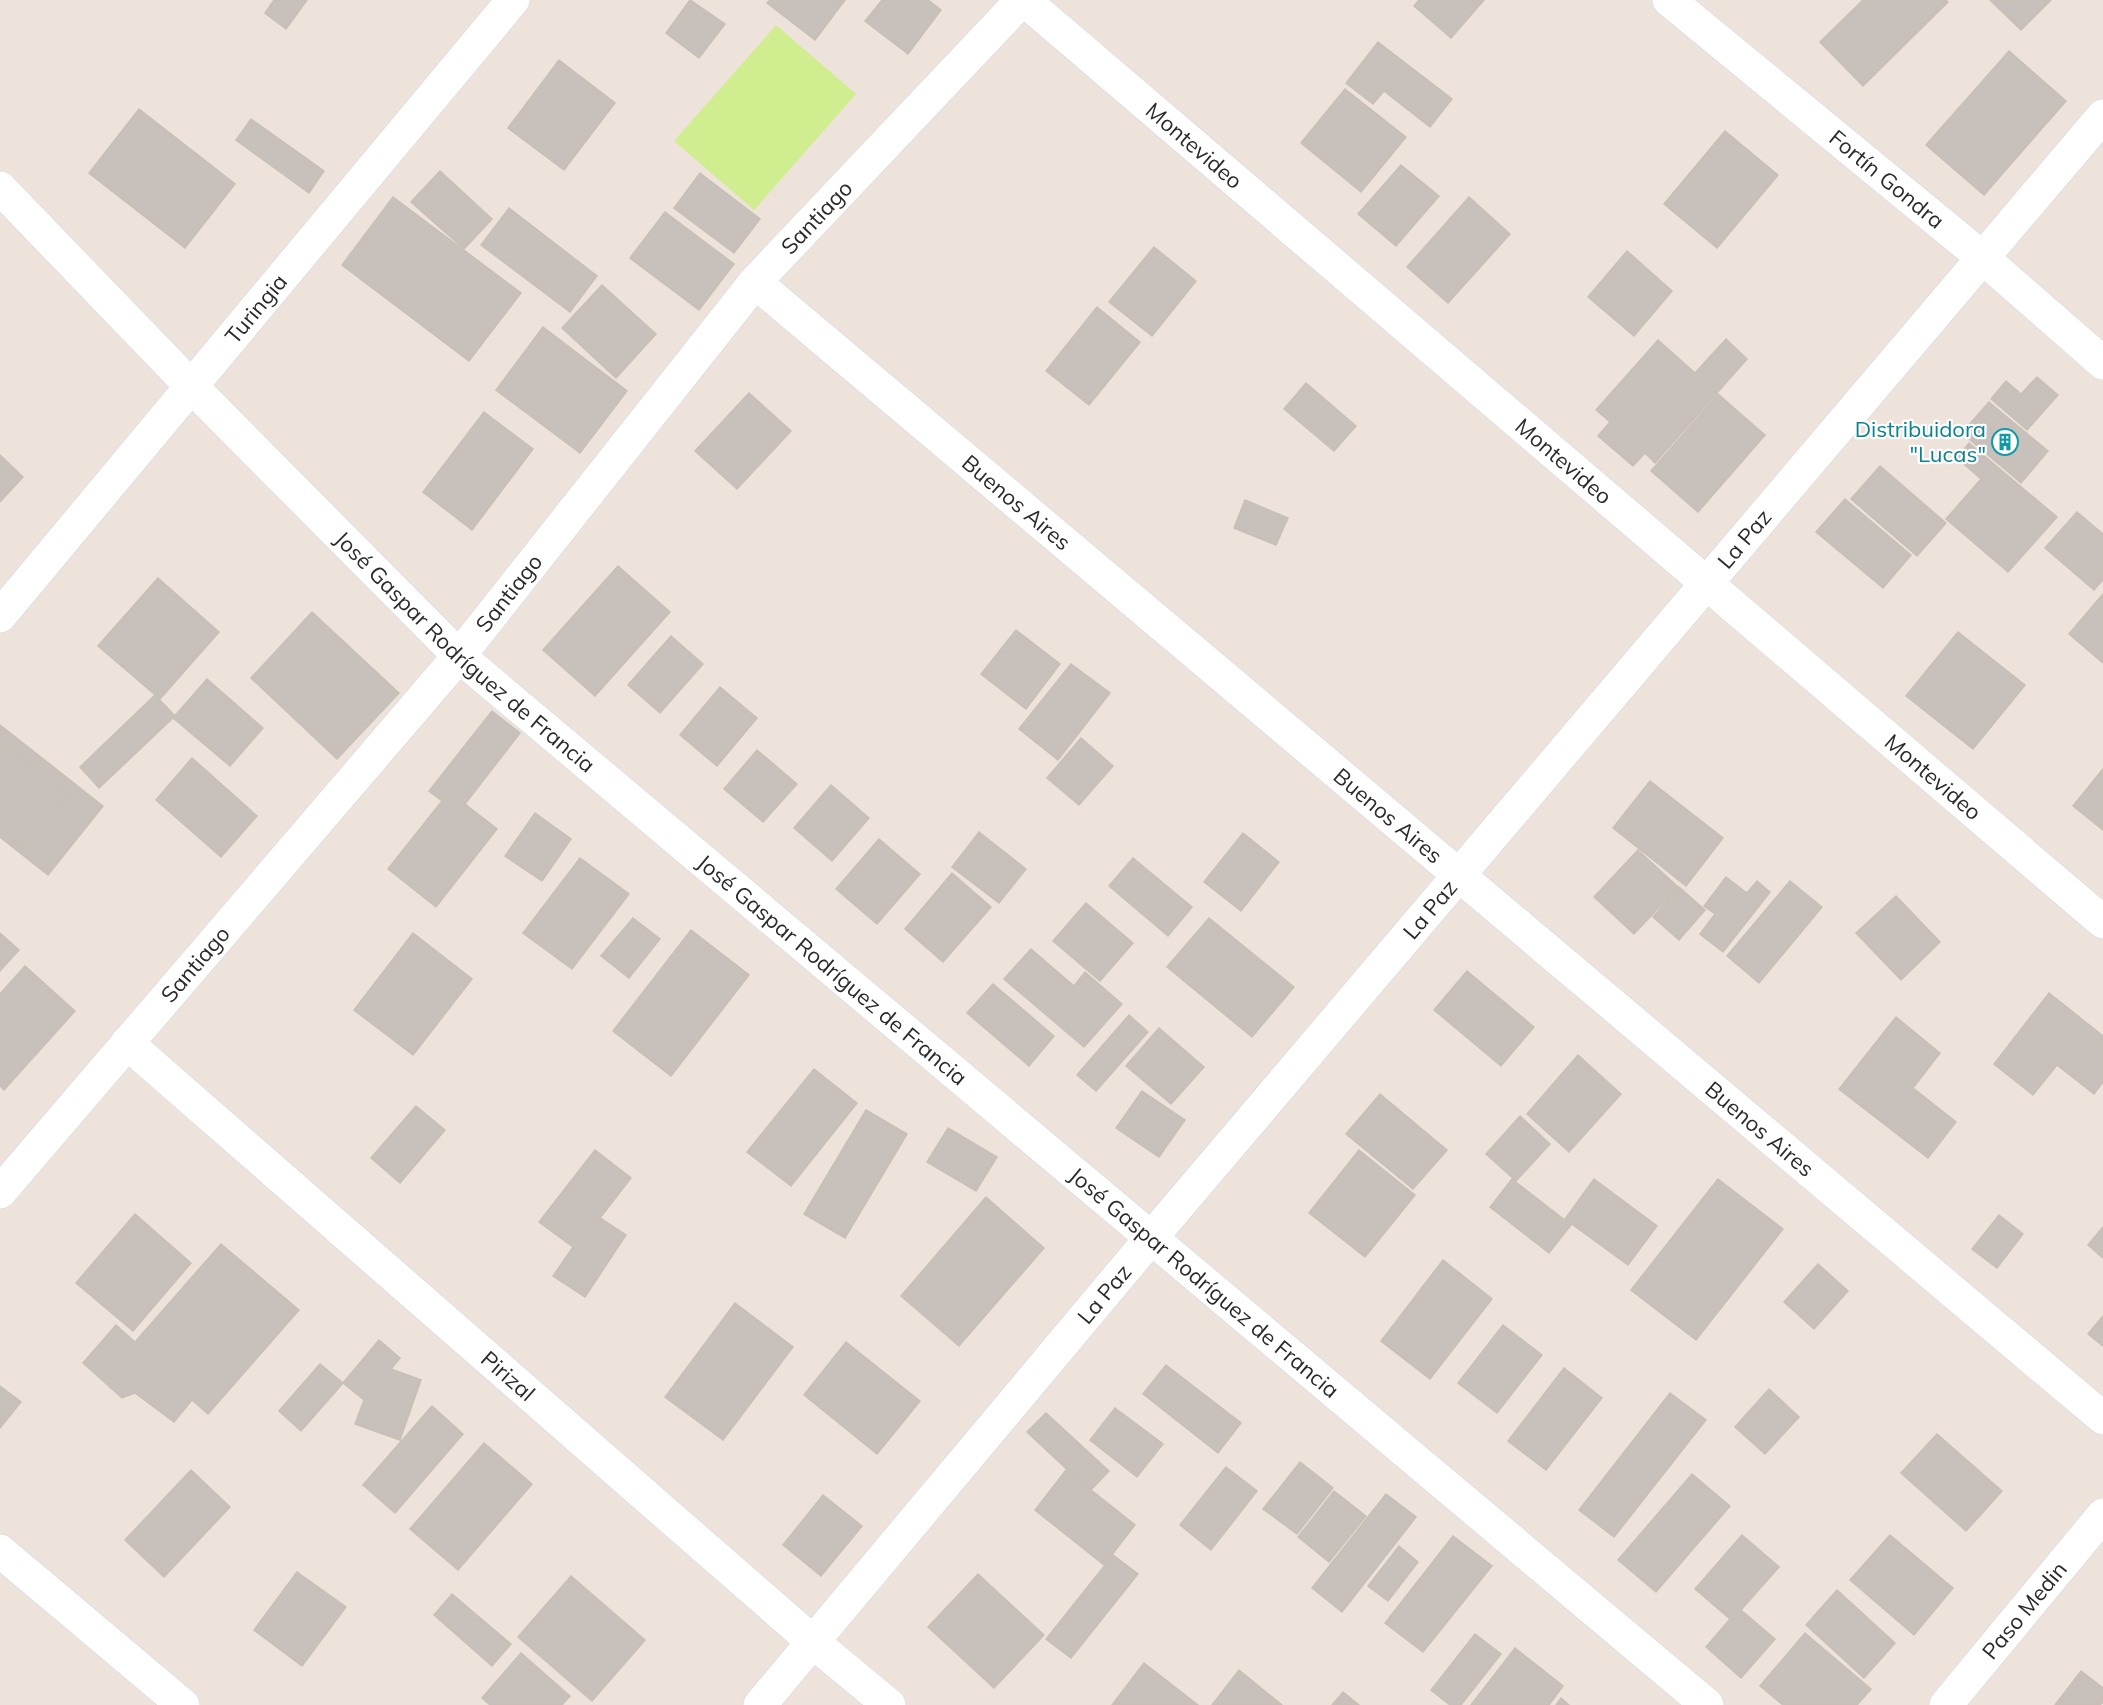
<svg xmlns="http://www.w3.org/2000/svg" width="2103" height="1705" font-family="Mulish,sans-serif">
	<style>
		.pitch { fill: #d0ed90 }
		.building { fill: #c8c0bb; stroke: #c8bfb5; stroke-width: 1.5 }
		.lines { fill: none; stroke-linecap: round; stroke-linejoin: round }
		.minor-casing { stroke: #d0d6e3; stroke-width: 34 }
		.tertiary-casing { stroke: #d0d6e3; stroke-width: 34 }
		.minor { stroke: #fff; stroke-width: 33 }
		.tertiary { stroke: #fff; stroke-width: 33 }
		.labels { text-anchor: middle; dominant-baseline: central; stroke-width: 4.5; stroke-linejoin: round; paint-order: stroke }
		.street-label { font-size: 22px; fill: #2a2a2a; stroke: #fff }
		.culture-label { font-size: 22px; fill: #0d838f; stroke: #fff; text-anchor: end }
	</style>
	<rect width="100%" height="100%" fill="#ede3db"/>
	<polygon class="pitch" points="776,25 856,94 754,210 674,141"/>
	<g class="building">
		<polygon points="274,0 307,0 286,29 265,13"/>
		<polygon points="690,0 725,24 699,58 666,33"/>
		<polygon points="770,0 845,0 815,40 767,3"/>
		<polygon points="882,0 928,0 941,10 908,54 865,21"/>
		<polygon points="1419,0 1484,0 1451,38 1414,6"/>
		<polygon points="1863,0 1946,0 1948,2 1863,86 1820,42"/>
		<polygon points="1990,0 2051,0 2021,30"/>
		<polygon points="1378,42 1452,99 1430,127 1384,91 1373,104 1346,83"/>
		<polygon points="2009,51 2066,101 1984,195 1926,145"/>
		<polygon points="559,60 615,103 564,170 508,128"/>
		<polygon points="1345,89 1406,137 1361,192 1301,143"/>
		<polygon points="139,109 235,184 185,248 89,173"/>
		<polygon points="251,119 324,171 309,193 236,140"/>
		<polygon points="1725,131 1778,175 1717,248 1664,204"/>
		<polygon points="1401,165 1439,196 1396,246 1358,214"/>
		<polygon points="440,171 492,219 464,249 411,202"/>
		<polygon points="700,173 760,219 734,253 674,208"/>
		<polygon points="393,197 521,293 469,361 342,265"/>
		<polygon points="1469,197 1510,234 1448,303 1407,267"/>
		<polygon points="509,208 597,276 570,312 481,245"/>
		<polygon points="665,212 734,264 699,310 630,258"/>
		<polygon points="1154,247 1196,281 1152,336 1109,302"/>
		<polygon points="1627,251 1672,291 1634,336 1588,297"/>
		<polygon points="602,285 656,334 616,378 562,328"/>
		<polygon points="1097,307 1140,342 1089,405 1046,371"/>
		<polygon points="543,327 627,391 580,453 496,390"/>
		<polygon points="1726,339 1747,359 1655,463 1645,453 1633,466 1598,436 1610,422 1596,410 1658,340 1695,373"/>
		<polygon points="2037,377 2058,395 2027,430 1991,399 2006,381 2021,394"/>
		<polygon points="1306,383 1356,426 1334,451 1284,409"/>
		<polygon points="749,393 791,431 737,489 695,451"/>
		<polygon points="1718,394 1765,435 1698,512 1651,471"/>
		<polygon points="1989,402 2048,451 2021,483 1962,433"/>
		<polygon points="484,412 533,449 472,530 423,492"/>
		<polygon points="1969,443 2057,517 2008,572 1946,519 1981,479 1957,458"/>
		<polygon points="0,455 23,477 0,502"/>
		<polygon points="1880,466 1946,523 1917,556 1851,499"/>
		<polygon points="1845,499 1911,555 1883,588 1816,532"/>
		<polygon points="1245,500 1288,518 1276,545 1234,528"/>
		<polygon points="2077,512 2103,534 2103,580 2094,590 2045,548"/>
		<polygon points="618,566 670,612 595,696 543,650"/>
		<polygon points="158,578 219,632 160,699 98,646"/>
		<polygon points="2103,594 2103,663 2069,634"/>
		<polygon points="312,612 399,693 337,759 251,678"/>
		<polygon points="1016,630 1060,664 1026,709 981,674"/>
		<polygon points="1958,632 2025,685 1973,749 1906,696"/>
		<polygon points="671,636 703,664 660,713 628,685"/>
		<polygon points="1071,664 1110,693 1058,760 1019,729"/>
		<polygon points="207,679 263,728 230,766 173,718"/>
		<polygon points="720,687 757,718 717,766 680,735"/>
		<polygon points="155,695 175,716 99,788 80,767"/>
		<polygon points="492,711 520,733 465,804 497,829 436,907 388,869 442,801 429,791"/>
		<polygon points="0,725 103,806 48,875 0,837"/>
		<polygon points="1081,738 1113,766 1079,805 1047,778"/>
		<polygon points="9,744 68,798 22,848 0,829 0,754"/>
		<polygon points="757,750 797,784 763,822 724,789"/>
		<polygon points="192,758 257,816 221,857 156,800"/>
		<polygon points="2103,769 2103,830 2073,806"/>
		<polygon points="1650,781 1723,838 1686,886 1613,828"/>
		<polygon points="831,785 869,818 832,861 794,828"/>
		<polygon points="535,813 571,839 542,881 505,856"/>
		<polygon points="979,832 1026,869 999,903 952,867"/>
		<polygon points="1243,833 1279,862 1241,911 1204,882"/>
		<polygon points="879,839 920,874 877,924 836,889"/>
		<polygon points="1638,850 1678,887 1634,934 1594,897"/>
		<polygon points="580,858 629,894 572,969 523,933"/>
		<polygon points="1133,858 1192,907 1168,936 1109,886"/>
		<polygon points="952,873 991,907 943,962 905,929"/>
		<polygon points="1726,877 1747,893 1757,881 1770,892 1723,952 1700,934 1715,914 1704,906"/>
		<polygon points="1790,881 1822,907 1759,983 1727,956"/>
		<polygon points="1679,887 1705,910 1679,940 1653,917"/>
		<polygon points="1896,896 1940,942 1901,980 1856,933"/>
		<polygon points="1086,903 1133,943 1100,981 1053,941"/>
		<polygon points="633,918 660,939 629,978 601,956"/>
		<polygon points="1209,918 1294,987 1252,1037 1167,967"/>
		<polygon points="691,930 749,975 671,1076 613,1031"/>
		<polygon points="0,933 19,950 0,971"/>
		<polygon points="413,933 472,979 413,1055 354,1010"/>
		<polygon points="1031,949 1074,986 1085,972 1122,1004 1084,1047 1004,979"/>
		<polygon points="25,966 75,1011 4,1090 0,1086 0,994"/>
		<polygon points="1467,971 1534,1027 1501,1066 1434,1010"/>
		<polygon points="993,984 1054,1036 1029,1066 967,1013"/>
		<polygon points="2049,993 2103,1036 2103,1082 2094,1094 2057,1065 2033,1095 1994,1064"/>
		<polygon points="1129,1015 1148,1032 1096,1091 1077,1075"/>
		<polygon points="1896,1017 1940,1053 1913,1088 1956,1122 1928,1158 1839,1089"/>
		<polygon points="1159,1028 1204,1067 1171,1104 1126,1066"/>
		<polygon points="1578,1055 1621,1094 1569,1152 1527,1114"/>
		<polygon points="814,1069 857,1103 791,1186 747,1152"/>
		<polygon points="1142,1091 1185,1120 1159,1157 1116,1128"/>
		<polygon points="1380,1094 1447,1150 1413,1189 1346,1134"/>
		<polygon points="416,1106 445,1130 400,1183 371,1158"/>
		<polygon points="866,1110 907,1134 845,1238 804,1214"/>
		<polygon points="1520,1116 1550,1144 1516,1181 1486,1154"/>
		<polygon points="948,1128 997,1157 976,1191 927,1162"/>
		<polygon points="595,1150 631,1178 600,1218 626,1235 585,1297 553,1276 573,1247 539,1222"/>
		<polygon points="1359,1150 1415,1195 1365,1257 1309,1213"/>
		<polygon points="1512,1179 1571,1225 1549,1253 1490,1207"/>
		<polygon points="1594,1179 1657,1226 1628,1265 1565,1219"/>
		<polygon points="1718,1179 1783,1229 1696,1340 1631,1290"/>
		<polygon points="986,1197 1044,1248 959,1346 901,1296"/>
		<polygon points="135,1214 191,1263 133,1331 76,1283"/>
		<polygon points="1999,1215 2023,1234 1997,1268 1972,1249"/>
		<polygon points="2103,1227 2103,1258 2088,1245"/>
		<polygon points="221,1244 299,1310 208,1414 192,1400 174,1422 135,1393 122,1398 83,1363 116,1325 135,1342"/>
		<polygon points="1443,1260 1492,1299 1430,1379 1381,1341"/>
		<polygon points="1818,1264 1848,1291 1814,1329 1784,1302"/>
		<polygon points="735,1303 793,1347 723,1440 665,1397"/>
		<polygon points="2103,1316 2103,1346 2088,1334"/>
		<polygon points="1503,1325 1542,1355 1497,1413 1458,1383"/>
		<polygon points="379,1340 400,1358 391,1369 421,1380 400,1440 355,1424 364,1400 343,1383"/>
		<polygon points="846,1342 920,1401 877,1454 804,1395"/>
		<polygon points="320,1364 343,1383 301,1431 279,1411"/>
		<polygon points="1166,1365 1241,1423 1218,1453 1143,1394"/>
		<polygon points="1564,1368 1602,1398 1546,1470 1508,1441"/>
		<polygon points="0,1386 21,1402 0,1428"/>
		<polygon points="1769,1389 1799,1417 1765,1454 1735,1427"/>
		<polygon points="1670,1393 1706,1420 1614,1537 1579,1510"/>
		<polygon points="432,1406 463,1434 395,1513 363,1485"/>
		<polygon points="1115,1408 1163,1444 1137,1477 1090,1440"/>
		<polygon points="1046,1413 1109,1471 1090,1491 1027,1432"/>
		<polygon points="1937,1434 2002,1491 1966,1531 1901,1473"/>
		<polygon points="484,1443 532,1484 458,1570 410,1529"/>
		<polygon points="1300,1462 1333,1488 1297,1534 1263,1509"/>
		<polygon points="1226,1467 1257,1491 1211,1550 1180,1525"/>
		<polygon points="191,1470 230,1507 164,1577 125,1540"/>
		<polygon points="1066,1470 1135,1525 1104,1565 1035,1510"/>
		<polygon points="1692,1474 1730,1506 1656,1592 1618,1560"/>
		<polygon points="1334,1491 1366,1516 1329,1562 1298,1537"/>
		<polygon points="1386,1494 1416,1517 1342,1612 1312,1588"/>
		<polygon points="823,1495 862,1526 821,1576 783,1545"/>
		<polygon points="1742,1535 1779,1567 1741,1610 1775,1639 1741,1678 1706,1647 1730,1619 1695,1589"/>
		<polygon points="1890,1535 1953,1588 1914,1635 1850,1580"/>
		<polygon points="1453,1536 1492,1566 1423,1652 1385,1623"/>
		<polygon points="1399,1546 1418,1562 1388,1601 1368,1586"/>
		<polygon points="1113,1555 1138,1574 1071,1658 1046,1639"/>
		<polygon points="297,1572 346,1607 302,1666 254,1630"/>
		<polygon points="978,1574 1044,1635 994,1688 928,1627"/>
		<polygon points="571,1576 645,1640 592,1701 518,1637"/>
		<polygon points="1837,1590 1895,1643 1864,1678 1806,1625"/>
		<polygon points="452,1594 511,1644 492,1666 434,1615"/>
		<polygon points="1805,1633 1871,1689 1857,1705 1783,1705 1760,1686"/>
		<polygon points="1475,1634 1501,1654 1461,1705 1450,1705 1431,1690"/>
		<polygon points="1515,1648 1563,1686 1549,1705 1471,1705"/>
		<polygon points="521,1653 570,1696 562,1705 490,1705 482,1698"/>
		<polygon points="1144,1663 1198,1705 1112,1705"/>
		<polygon points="1239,1670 1282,1705 1212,1705"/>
		<polygon points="2081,1671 2103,1688 2103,1702 2100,1705 2055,1705"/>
		<polygon points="1343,1692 1359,1705 1332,1705"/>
		<polygon points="1561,1698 1569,1705 1556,1705"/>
	</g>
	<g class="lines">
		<defs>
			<g id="minor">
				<path id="s1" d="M1024,0L2103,922"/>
				<path id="s2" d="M1669,0L1983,258L2103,363"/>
				<path id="s3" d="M755,282L2103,1418"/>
				<path id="s4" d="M0,616L513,0"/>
				<path id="s5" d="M127,1043L813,1642L889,1705"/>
				<path id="s6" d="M0,1192L459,656L755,282L1022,0"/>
				<polyline points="0,1551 183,1705"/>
				<path id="s7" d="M760,1705L1151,1238L2103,116"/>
			</g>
			<g id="tertiary">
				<path id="s8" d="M0,188L191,386L459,656L1707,1705"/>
				<path id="s9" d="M1946,1705L2103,1515"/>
			</g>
		</defs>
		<use href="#minor" class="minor-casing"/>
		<use href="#tertiary" class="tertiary-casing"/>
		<use href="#minor" class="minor"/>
		<use href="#tertiary" class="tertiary"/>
	</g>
	<defs>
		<symbol id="building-ring" viewBox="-11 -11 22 22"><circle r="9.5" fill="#fff" stroke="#0f9aa8" stroke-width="1.5"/><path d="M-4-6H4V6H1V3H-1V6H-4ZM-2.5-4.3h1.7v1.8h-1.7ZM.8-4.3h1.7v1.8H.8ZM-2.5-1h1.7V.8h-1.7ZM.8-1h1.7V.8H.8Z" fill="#0f9aa8"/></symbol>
	</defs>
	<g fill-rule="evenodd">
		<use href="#building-ring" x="1990" y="427" width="30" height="30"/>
	</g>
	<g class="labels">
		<g class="street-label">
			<text stroke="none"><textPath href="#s1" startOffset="224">Montevideo</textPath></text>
			<text stroke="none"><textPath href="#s2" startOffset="282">Fortín Gondra</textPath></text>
			<text stroke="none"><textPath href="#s6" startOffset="1272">Santiago</textPath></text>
			<text stroke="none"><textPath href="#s4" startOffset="400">Turingia</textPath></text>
			<text stroke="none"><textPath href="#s1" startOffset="710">Montevideo</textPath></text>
			<text stroke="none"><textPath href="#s3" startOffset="342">Buenos Aires</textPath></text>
			<text stroke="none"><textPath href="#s7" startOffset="1526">La Paz</textPath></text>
			<text stroke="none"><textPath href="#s6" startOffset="786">Santiago</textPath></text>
			<text stroke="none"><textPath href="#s8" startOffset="657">José Gaspar Rodríguez de Francia</textPath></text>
			<text stroke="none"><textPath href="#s1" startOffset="1196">Montevideo</textPath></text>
			<text stroke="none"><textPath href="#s3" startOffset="828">Buenos Aires</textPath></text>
			<text stroke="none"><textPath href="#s7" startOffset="1040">La Paz</textPath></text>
			<text stroke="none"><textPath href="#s6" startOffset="300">Santiago</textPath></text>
			<text stroke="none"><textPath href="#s8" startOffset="1143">José Gaspar Rodríguez de Francia</textPath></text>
			<text stroke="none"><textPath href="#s3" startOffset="1314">Buenos Aires</textPath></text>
			<text stroke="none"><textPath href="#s8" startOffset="1629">José Gaspar Rodríguez de Francia</textPath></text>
			<text stroke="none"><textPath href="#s7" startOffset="536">La Paz</textPath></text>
			<text stroke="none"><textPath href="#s5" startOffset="506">Pirizal</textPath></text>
			<text stroke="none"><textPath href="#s9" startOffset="123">Paso Medin</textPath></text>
		</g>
		<g class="culture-label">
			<text x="1986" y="429">Distribuidora<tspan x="1986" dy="25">"Lucas"</tspan></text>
		</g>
	</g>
</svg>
